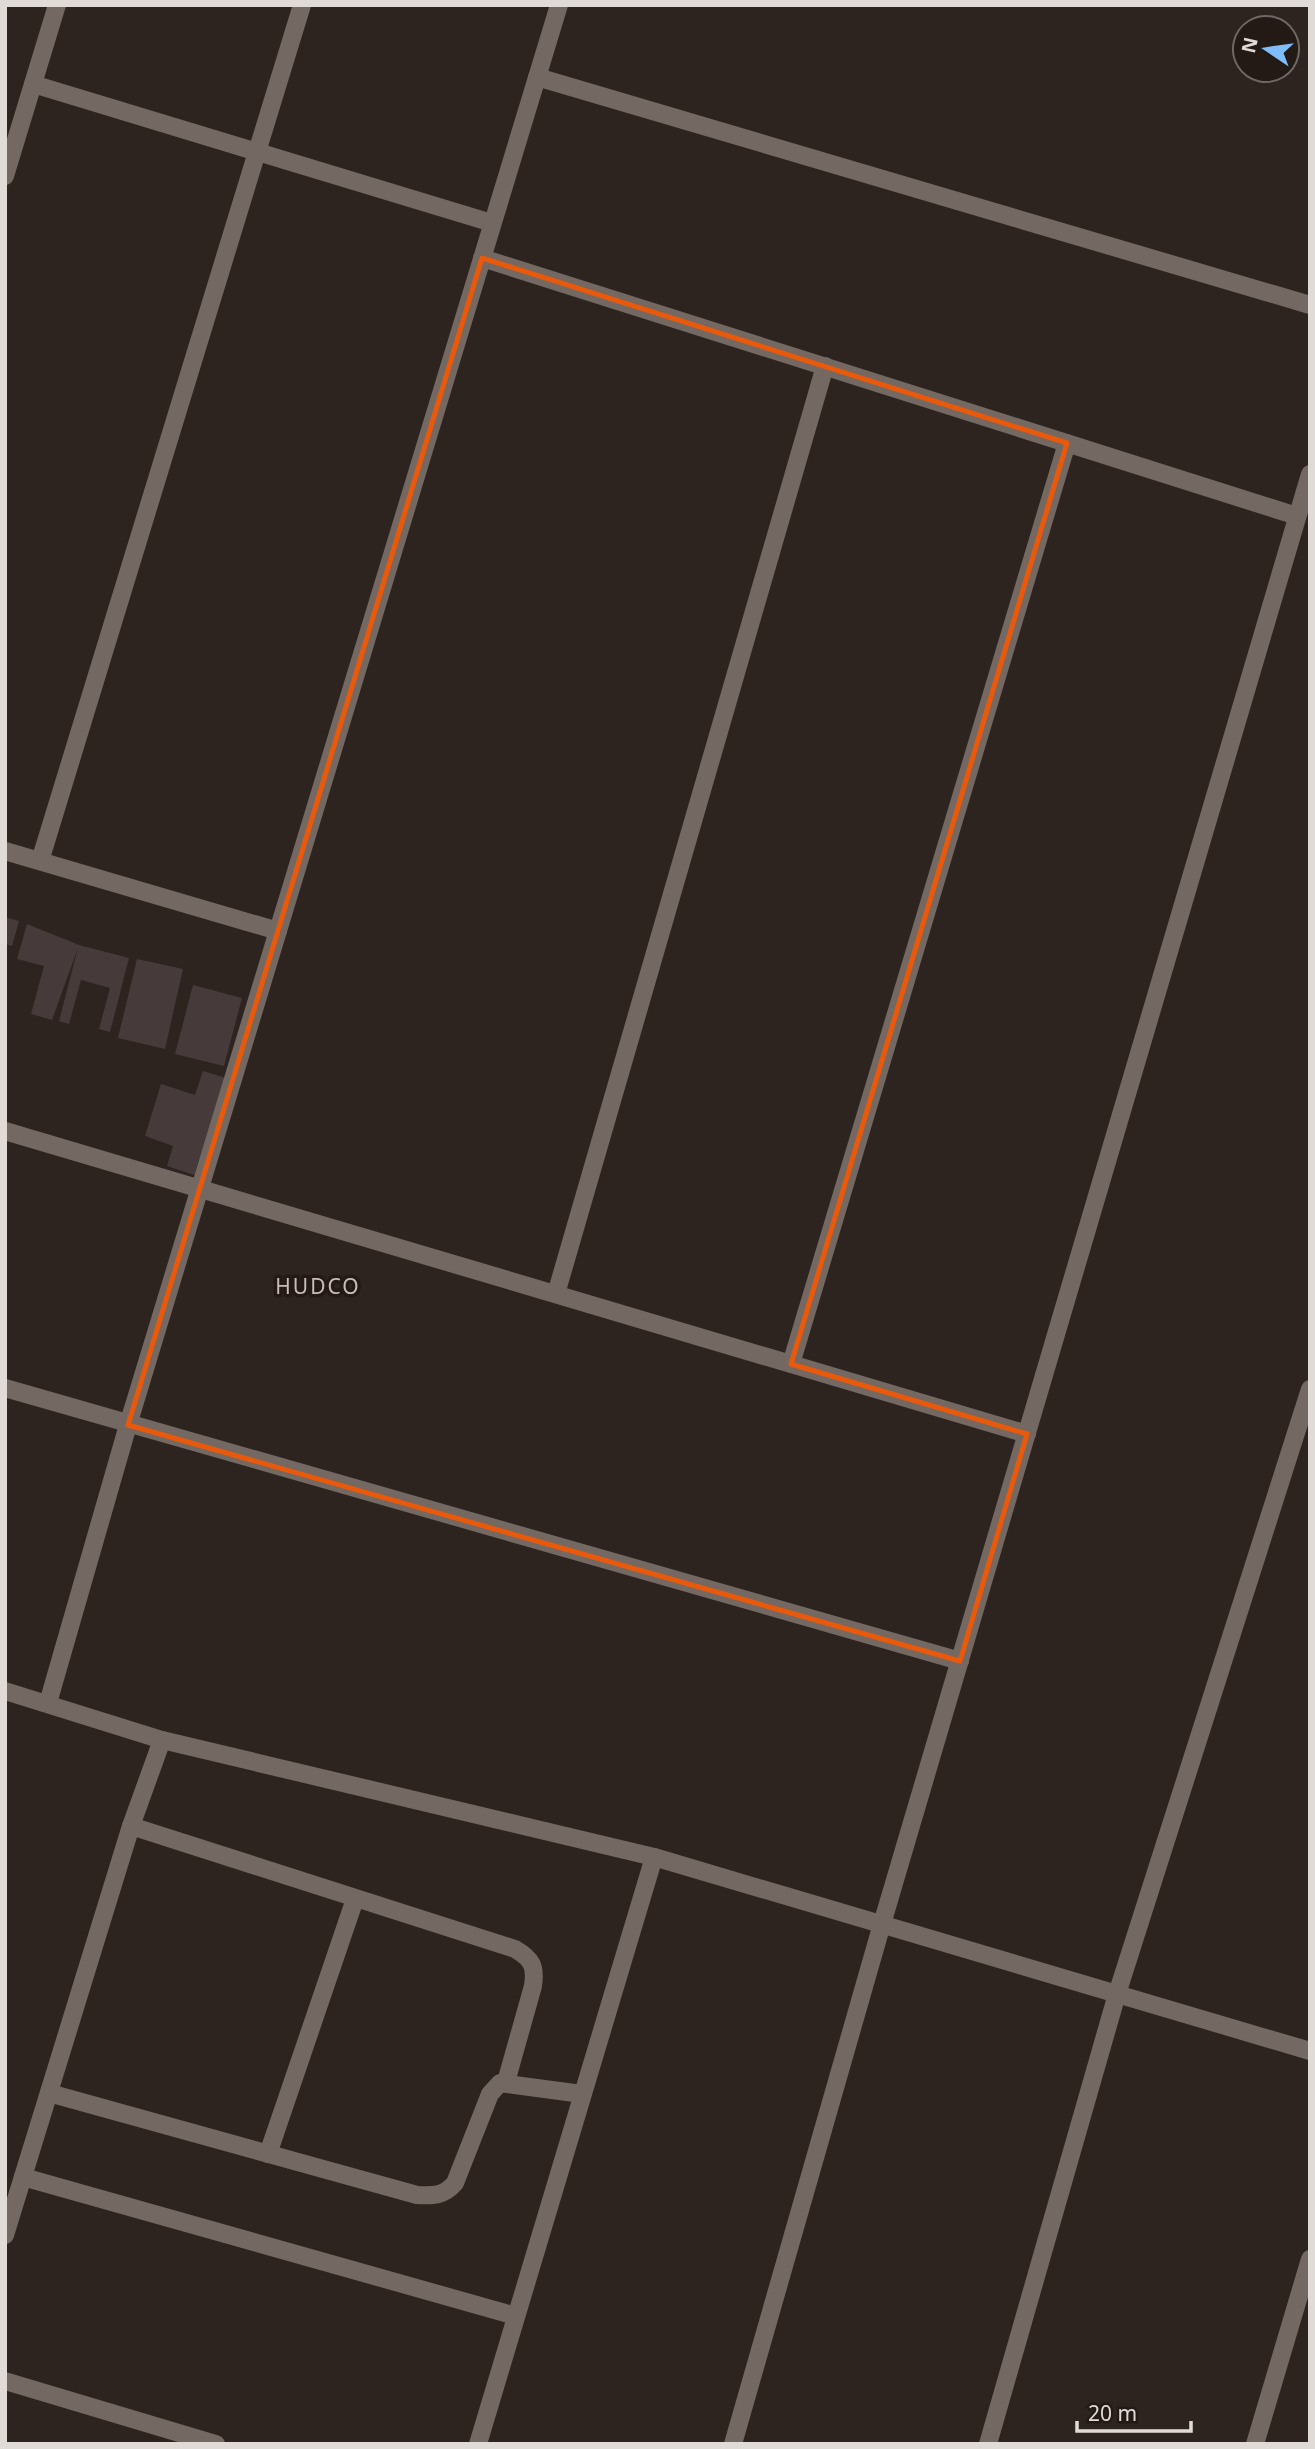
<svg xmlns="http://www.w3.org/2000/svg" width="1315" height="2449" font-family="'Noto Sans',sans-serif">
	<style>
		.building { fill: #463a3a }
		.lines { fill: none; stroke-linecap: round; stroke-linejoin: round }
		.minor { stroke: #736862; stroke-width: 18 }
		.marked { fill: none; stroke: #e8590c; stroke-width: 5; stroke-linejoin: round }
		.labels { text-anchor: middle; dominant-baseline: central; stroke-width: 7; stroke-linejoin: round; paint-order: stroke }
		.neighbourhood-label { font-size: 21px; letter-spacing: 2px; fill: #cabdb7; stroke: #231a16 }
	</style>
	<rect width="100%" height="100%" fill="#2d241f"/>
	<g class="building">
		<polygon points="5,917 19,921 12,946 5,944"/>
		<polygon points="27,924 79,945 129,958 110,1032 99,1029 110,988 81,980 69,1024 59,1021 78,948 52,1020 31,1014 44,966 17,959"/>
		<polygon points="137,959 183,969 165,1049 118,1038"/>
		<polygon points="193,985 242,998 224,1066 175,1054"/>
		<polygon points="203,1071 226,1078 194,1175 167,1166 173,1146 145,1136 161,1084 195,1095"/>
	</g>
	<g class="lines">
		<g class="minor">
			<polyline points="537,77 1310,305"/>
			<polyline points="33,84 492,223"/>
			<polyline points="5,176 57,5"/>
			<polyline points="482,258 1297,516"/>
			<polyline points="5,851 278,931"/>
			<polyline points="40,861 302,5"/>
			<polyline points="5,1131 1027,1434"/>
			<polyline points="556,1294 825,366"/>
			<polyline points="791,1364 1067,443"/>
			<polyline points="5,1388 960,1661"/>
			<polyline points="5,1691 162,1740 654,1857 1310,2051"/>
			<polyline points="48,1703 128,1425 559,5"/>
			<path d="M131,1826L515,1949C532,1959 536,1966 533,1986L506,2082"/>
			<path d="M49,2093L417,2195C433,2196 444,2196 455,2183L490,2094L500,2083L582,2094"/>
			<polyline points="268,2154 355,1899"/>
			<polyline points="23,2177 516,2316"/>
			<polyline points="5,2235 131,1826 162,1740"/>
			<polyline points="5,2381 216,2444"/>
			<polyline points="478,2444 654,1857"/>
			<polyline points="733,2444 882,1924 1310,474"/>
			<polyline points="988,2444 1117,1994 1310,1389"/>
			<polyline points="1255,2444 1310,2259"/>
		</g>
	</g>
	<path class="marked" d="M482,258L1067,443L791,1364L1027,1434L960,1661L128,1425Z"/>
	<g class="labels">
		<g class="neighbourhood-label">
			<text x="318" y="1286">HUDCO</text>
		</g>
	</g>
	<rect width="1315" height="2449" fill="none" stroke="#e1dbd8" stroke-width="14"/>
	<g transform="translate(1266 49) rotate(283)"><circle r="33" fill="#231a16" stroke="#6f6764" stroke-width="2"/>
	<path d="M0-5L12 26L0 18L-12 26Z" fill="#7ebdf9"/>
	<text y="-10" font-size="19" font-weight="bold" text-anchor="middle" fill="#e1dbd8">N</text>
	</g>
	<path d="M1077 2421v10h114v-10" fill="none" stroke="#e1dbd8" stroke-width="3.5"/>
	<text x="1088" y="2421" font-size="21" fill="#e1dbd8" stroke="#231a16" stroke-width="5" paint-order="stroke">20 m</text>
</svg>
